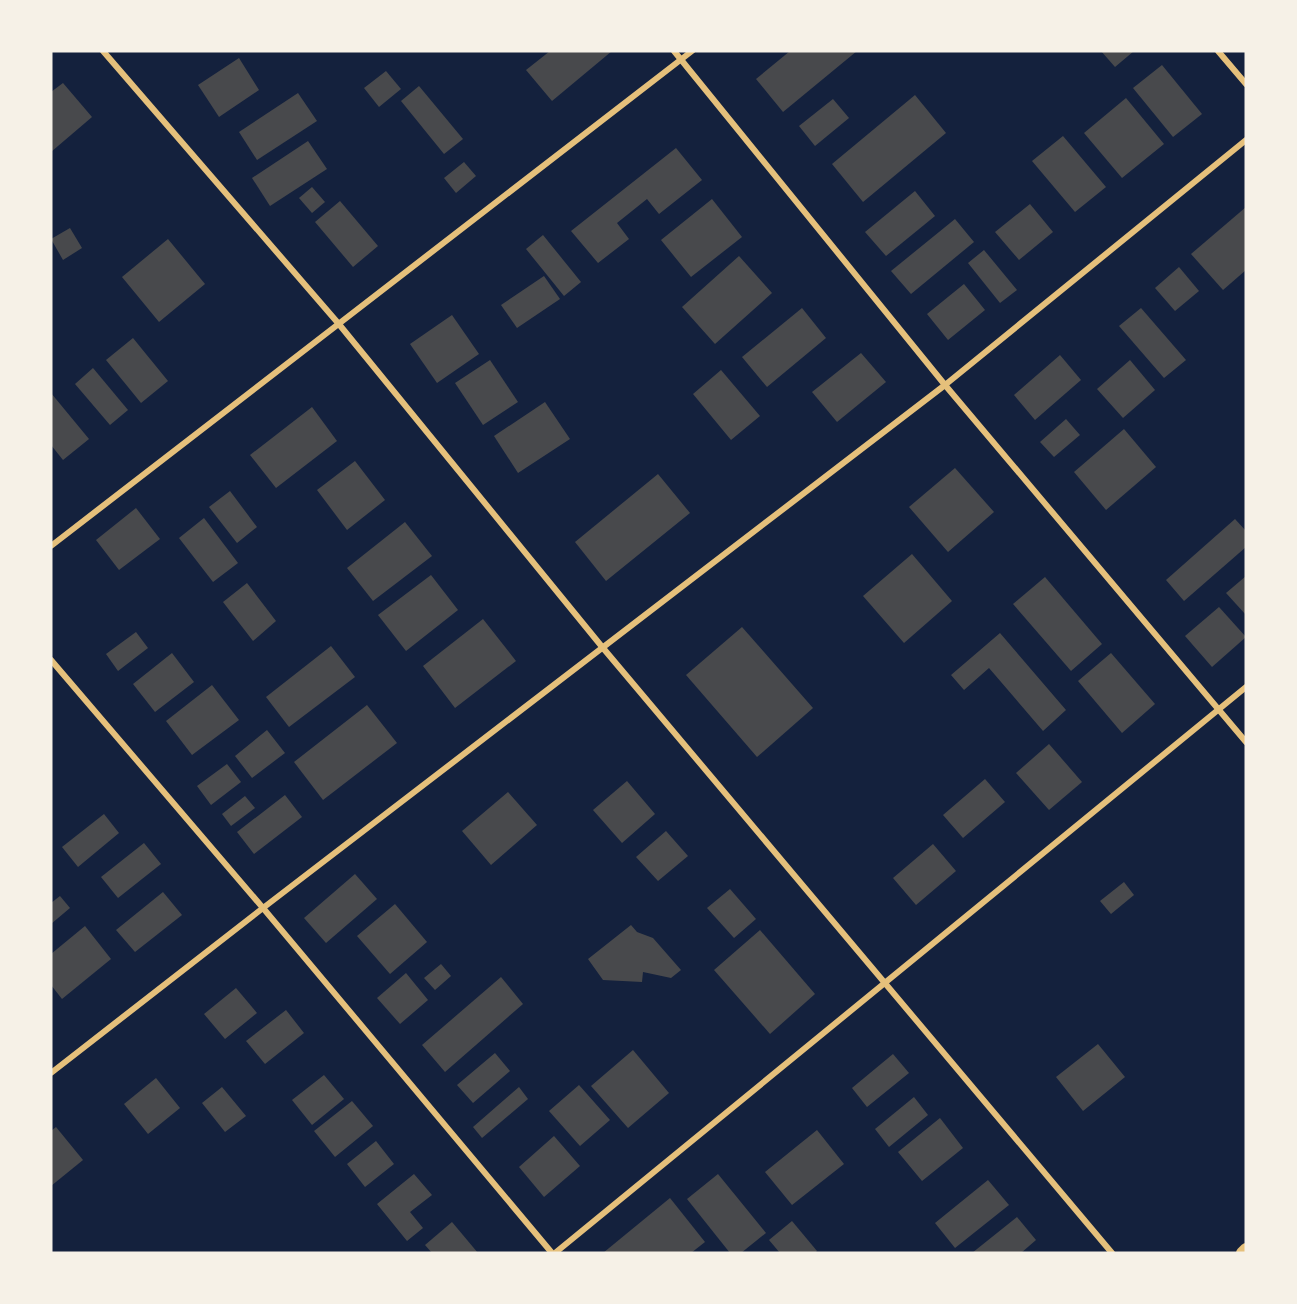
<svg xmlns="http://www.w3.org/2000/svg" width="1297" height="1304" font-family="Cabin,sans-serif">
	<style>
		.building { fill: #48494c }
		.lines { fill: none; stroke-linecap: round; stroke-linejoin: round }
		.minor { stroke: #e5c07b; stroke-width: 6 }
		.secondary { stroke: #e5c07b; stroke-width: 12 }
	</style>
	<rect width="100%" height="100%" fill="#14213d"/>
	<g class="building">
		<polygon points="550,51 612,51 552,101 526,70"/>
		<polygon points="790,51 857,51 783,112 756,79"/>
		<polygon points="1101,51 1134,51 1115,67"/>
		<polygon points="239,58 259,90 219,117 198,85"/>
		<polygon points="1162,65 1202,114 1173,137 1133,88"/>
		<polygon points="386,71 401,89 379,107 364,88"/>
		<polygon points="63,83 92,117 51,152 51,92"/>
		<polygon points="419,86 463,139 444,154 401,101"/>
		<polygon points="298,93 317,121 257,160 239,132"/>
		<polygon points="915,95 946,133 863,202 832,164"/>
		<polygon points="1126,98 1164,144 1122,178 1084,133"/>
		<polygon points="833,99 849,118 815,146 799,126"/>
		<polygon points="1063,136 1106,187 1075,212 1032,161"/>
		<polygon points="308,141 327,169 270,206 252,178"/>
		<polygon points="676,148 702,180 659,214 647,199 617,223 629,239 598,263 571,231"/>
		<polygon points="464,162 476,176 456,193 444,178"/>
		<polygon points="312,187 325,202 312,213 299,198"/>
		<polygon points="915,191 935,216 886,256 865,232"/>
		<polygon points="712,199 742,237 691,277 661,240"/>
		<polygon points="340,201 378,246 353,267 315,222"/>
		<polygon points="1030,204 1053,232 1019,260 995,232"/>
		<polygon points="1246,207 1246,270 1223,290 1191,254"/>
		<polygon points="955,219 974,242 911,294 891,271"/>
		<polygon points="70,228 82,248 63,260 51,239"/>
		<polygon points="543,235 581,282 564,296 526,249"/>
		<polygon points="168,239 205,284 159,322 122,277"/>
		<polygon points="984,250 1017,290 1000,303 968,263"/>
		<polygon points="739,256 772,293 715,344 682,307"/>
		<polygon points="1179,267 1199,291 1175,311 1155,288"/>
		<polygon points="544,276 560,299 517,328 501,305"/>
		<polygon points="964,284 985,310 948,340 927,314"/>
		<polygon points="802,308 826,338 767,387 742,357"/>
		<polygon points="1141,308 1186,360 1164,378 1119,326"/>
		<polygon points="452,315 479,354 437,383 410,344"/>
		<polygon points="133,338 168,381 141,403 106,360"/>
		<polygon points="861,353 886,382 837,422 812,392"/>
		<polygon points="1060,355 1081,380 1035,420 1014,395"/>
		<polygon points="490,360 518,402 483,425 455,383"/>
		<polygon points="1130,360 1155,390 1123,418 1097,389"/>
		<polygon points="93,368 128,410 110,425 75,384"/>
		<polygon points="721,370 760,416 731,440 693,394"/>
		<polygon points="51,393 89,439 63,460 51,445"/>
		<polygon points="545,402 570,439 518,473 494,436"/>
		<polygon points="312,407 337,441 276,488 250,455"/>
		<polygon points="1066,419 1080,435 1054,457 1040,442"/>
		<polygon points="1124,429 1156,467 1106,510 1074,472"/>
		<polygon points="355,461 385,500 347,530 317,490"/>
		<polygon points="955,468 994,512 948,552 909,507"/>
		<polygon points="658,474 690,513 606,581 575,542"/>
		<polygon points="230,491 257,527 237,543 209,507"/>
		<polygon points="136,508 160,539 119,570 96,540"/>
		<polygon points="204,518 238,563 213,582 179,538"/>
		<polygon points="1235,519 1246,531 1246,547 1184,601 1166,580"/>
		<polygon points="405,522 432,556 373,601 347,568"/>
		<polygon points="912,554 952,601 904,643 863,596"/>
		<polygon points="431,575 458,610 406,651 378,615"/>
		<polygon points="1246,576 1246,615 1226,593"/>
		<polygon points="1045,577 1102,644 1071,671 1013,604"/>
		<polygon points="247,583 276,621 253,641 223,602"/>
		<polygon points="1219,607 1246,637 1212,667 1185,636"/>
		<polygon points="483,619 516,661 455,708 423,666"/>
		<polygon points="742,627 813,708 757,757 686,675"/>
		<polygon points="136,632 148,648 118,671 106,654"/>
		<polygon points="1000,633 1066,710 1043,731 989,668 964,690 951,675"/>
		<polygon points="331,646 355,677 289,727 266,697"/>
		<polygon points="172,653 194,682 155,712 133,684"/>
		<polygon points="1111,653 1155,704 1122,733 1078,681"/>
		<polygon points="212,685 239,720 192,755 166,721"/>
		<polygon points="367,705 397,743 323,800 294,762"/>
		<polygon points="267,730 285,753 252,778 235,756"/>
		<polygon points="1049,744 1082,782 1049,810 1016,773"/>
		<polygon points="227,764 241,782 211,805 197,786"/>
		<polygon points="985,779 1005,802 963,838 943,815"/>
		<polygon points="627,781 655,814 622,843 593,810"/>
		<polygon points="508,792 537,825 491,865 462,831"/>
		<polygon points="285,795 302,817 254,854 237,832"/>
		<polygon points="245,796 255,808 231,826 222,814"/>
		<polygon points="104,814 119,833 78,867 62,847"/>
		<polygon points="666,831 688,856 658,881 636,857"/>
		<polygon points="144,843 161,864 118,898 101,877"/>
		<polygon points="933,844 956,871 916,905 893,878"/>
		<polygon points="355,874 377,899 326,943 304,918"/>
		<polygon points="1124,882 1134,895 1111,914 1100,901"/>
		<polygon points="730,889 756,919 734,938 707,908"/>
		<polygon points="163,892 182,915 135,952 116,930"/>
		<polygon points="60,896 70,908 51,924 51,903"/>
		<polygon points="395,904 427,942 390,974 357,936"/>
		<polygon points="631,925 637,932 653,938 681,970 671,978 643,972 642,982 603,980 588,959"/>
		<polygon points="85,926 111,959 62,999 51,985 51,954"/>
		<polygon points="760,930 815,994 770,1034 714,970"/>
		<polygon points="441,964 451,976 435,990 424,978"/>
		<polygon points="406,973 428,1000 400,1024 377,998"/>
		<polygon points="501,977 523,1004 445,1072 422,1045"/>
		<polygon points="236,988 257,1013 225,1039 204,1014"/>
		<polygon points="286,1010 304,1033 265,1064 246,1041"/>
		<polygon points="1098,1044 1125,1077 1083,1111 1056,1077"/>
		<polygon points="633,1050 669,1093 628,1128 591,1086"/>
		<polygon points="495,1053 510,1071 473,1103 457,1085"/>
		<polygon points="893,1054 909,1073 867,1107 852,1088"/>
		<polygon points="324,1075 344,1099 312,1125 292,1100"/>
		<polygon points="156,1078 180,1108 148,1134 124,1104"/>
		<polygon points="579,1085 610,1120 580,1146 549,1111"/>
		<polygon points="222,1087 246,1116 225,1132 202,1103"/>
		<polygon points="519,1087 528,1099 482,1138 473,1127"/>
		<polygon points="914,1097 928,1115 889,1147 875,1129"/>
		<polygon points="352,1101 373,1126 335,1157 314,1131"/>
		<polygon points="940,1118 963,1148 922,1181 898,1152"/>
		<polygon points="56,1127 83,1160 51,1186 51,1131"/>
		<polygon points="817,1130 844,1164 792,1205 765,1172"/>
		<polygon points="554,1136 580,1166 544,1197 519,1167"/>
		<polygon points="376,1141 394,1164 365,1187 347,1164"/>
		<polygon points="414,1174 432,1195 410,1212 423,1228 407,1241 377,1204"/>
		<polygon points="718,1174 766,1233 741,1253 730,1253 687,1199"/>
		<polygon points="988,1180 1009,1205 955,1248 935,1223"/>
		<polygon points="670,1198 705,1242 691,1253 603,1253"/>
		<polygon points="1017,1217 1036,1240 1021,1253 972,1253"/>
		<polygon points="792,1221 817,1251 815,1253 780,1253 769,1240"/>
		<polygon points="452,1222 478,1253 432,1253 425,1245"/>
	</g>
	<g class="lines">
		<g class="minor">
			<polyline points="103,51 338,323 603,648 1112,1253"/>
			<polyline points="674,51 945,385 1246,742"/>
			<polyline points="1218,51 1246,84"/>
			<polyline points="51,546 692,51"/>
			<polyline points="51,660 263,908 552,1253"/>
			<polyline points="51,1073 263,908 945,385 1246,140"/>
			<polyline points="555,1253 1246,687"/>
		</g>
		<polyline class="secondary" points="1242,1253 1246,1249"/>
	</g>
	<rect width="1297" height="1304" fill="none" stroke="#f6f1e7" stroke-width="105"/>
</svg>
